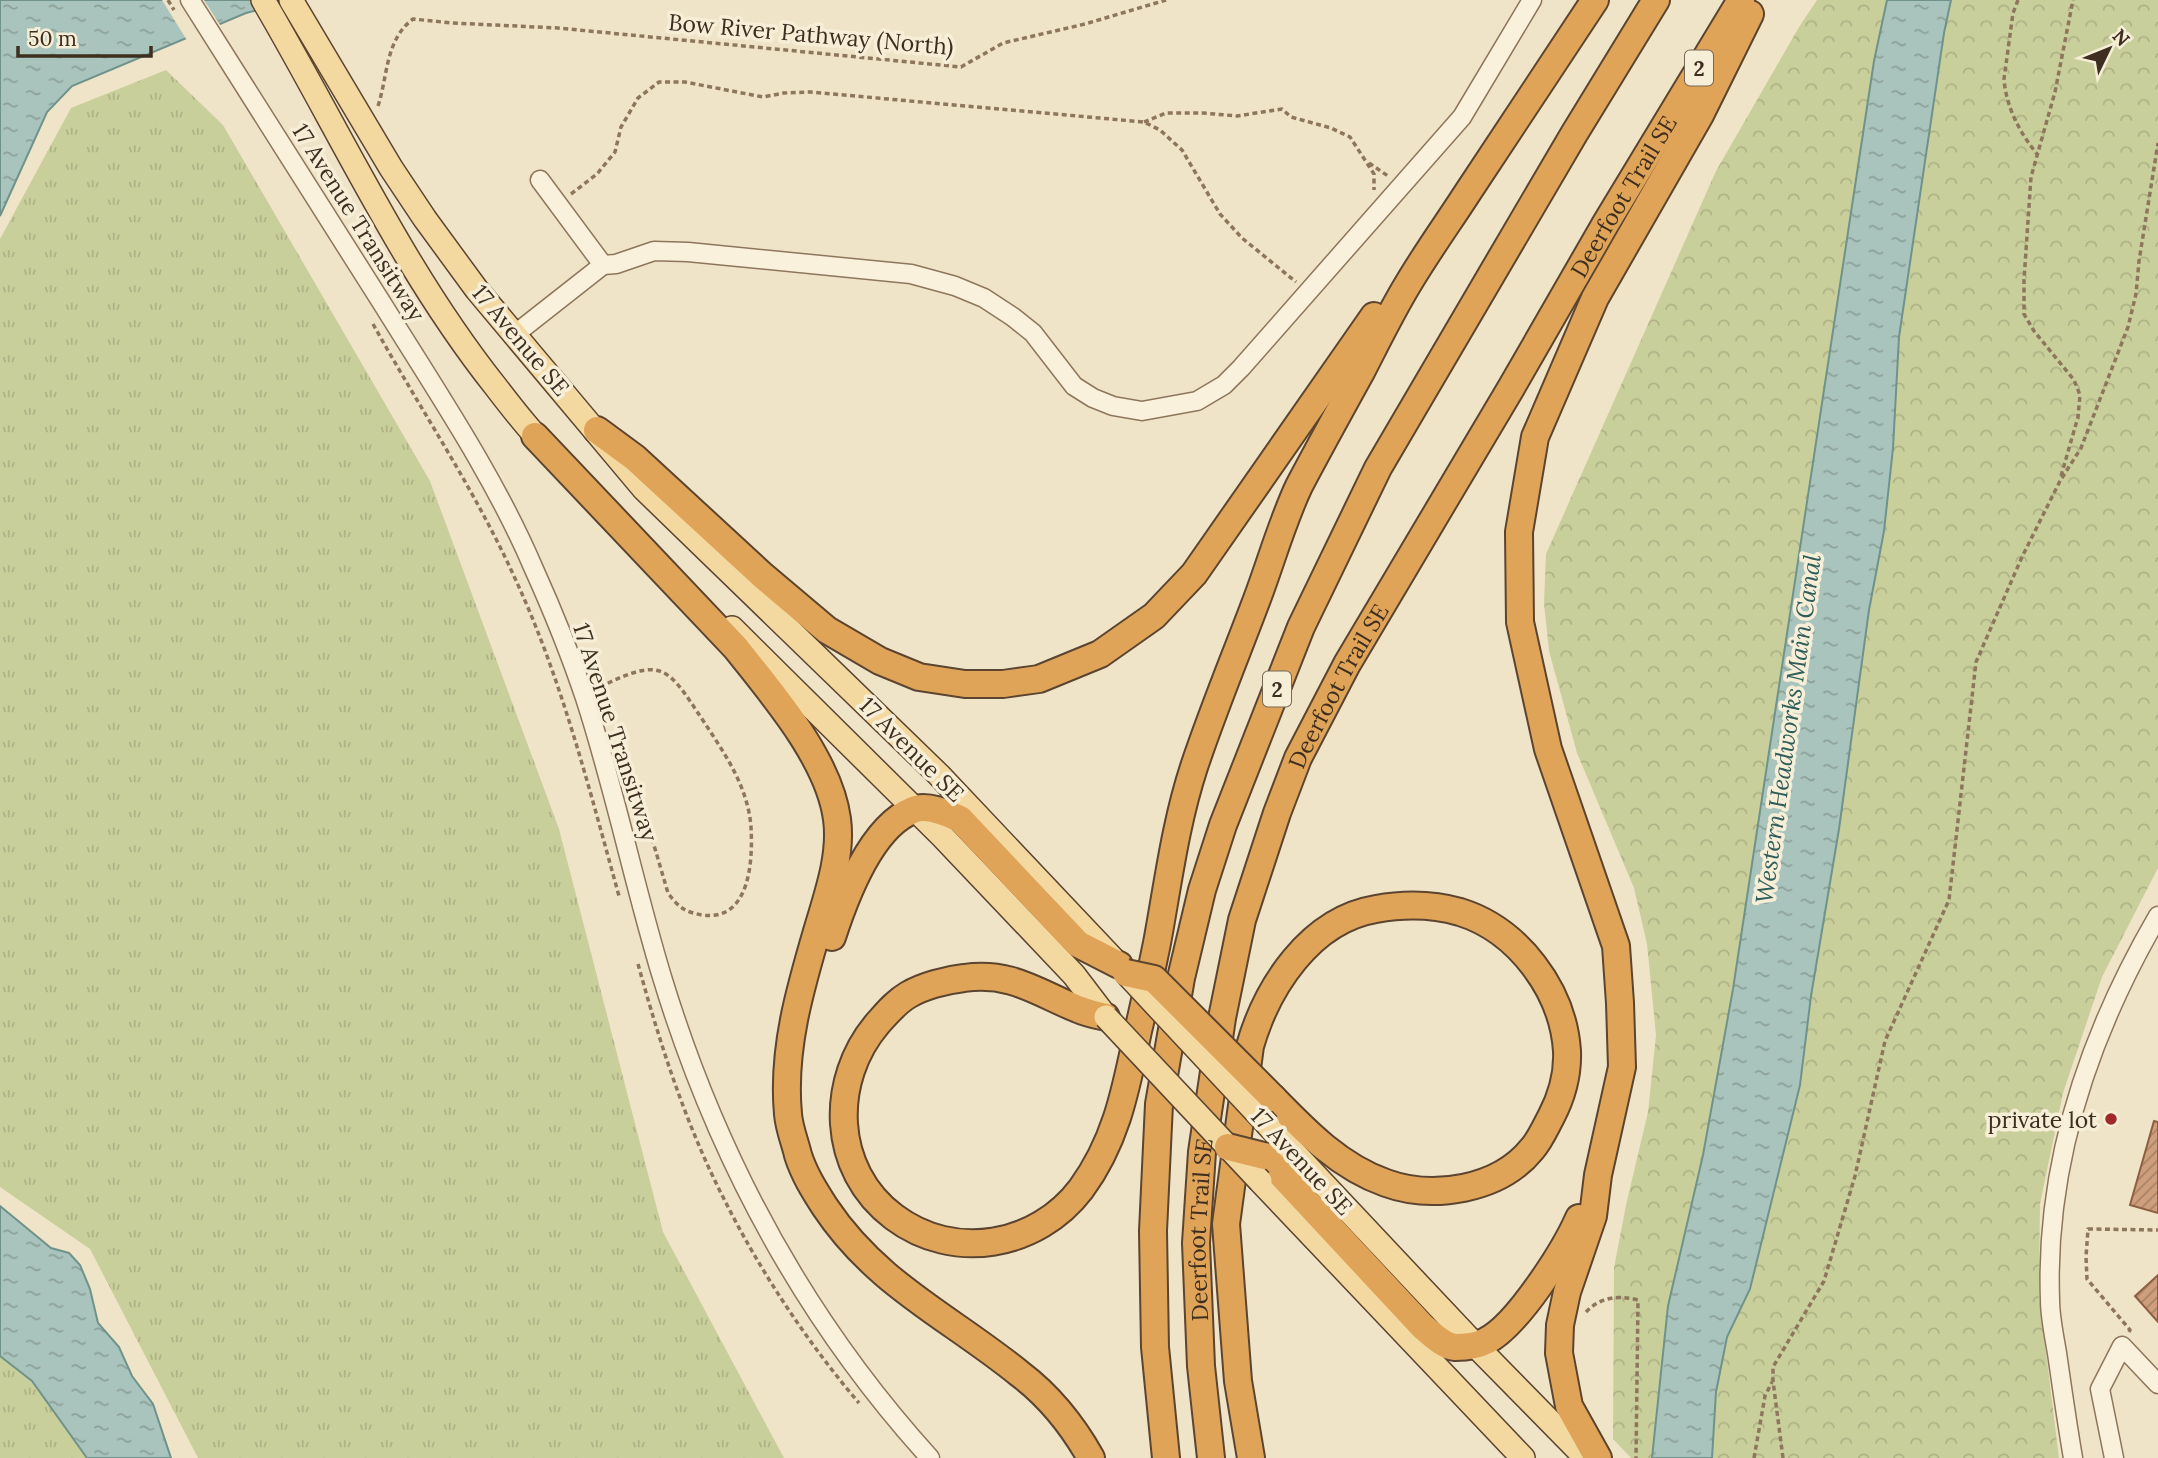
<svg xmlns="http://www.w3.org/2000/svg" width="2158" height="1458" font-family="Lora,serif">
	<style>
		.grass { fill: url(#grass-tufts) }
		.park { fill: url(#park-crowns) }
		.water { fill: url(#water-ripples); stroke: #6f938a; stroke-width: 2 }
		.pier { fill: #f0e4c8 }
		.building { fill: url(#building-hatch); stroke: #8d5f41; stroke-width: 2 }
		.lines { fill: none; stroke-linecap: round; stroke-linejoin: round }
		.minor-casing { stroke: #8d765c; stroke-width: 21 }
		.major-casing { stroke: #5b4430; stroke-width: 26 }
		.highway-casing { stroke: #5b4430; stroke-width: 30 }
		.path { stroke: #8d765c; stroke-width: 3.5; stroke-dasharray: 5 3.5; stroke-linecap: butt }
		.minor { stroke: #faf1dc; stroke-width: 18 }
		.major { stroke: #f3d9a0; stroke-width: 23 }
		.highway { stroke: #e0a458; stroke-width: 26 }
		.major-bridge-casing { stroke: #5b4430; stroke-width: 26; stroke-linecap: butt }
		.highway-bridge-casing { stroke: #5b4430; stroke-width: 30; stroke-linecap: butt }
		.major-bridge { stroke: #f3d9a0; stroke-width: 23 }
		.highway-bridge { stroke: #e0a458; stroke-width: 26 }
		.poi-dot { fill: #9e2a2b; stroke: #f7eed8; stroke-width: 2.5 }
		.labels { text-anchor: middle; dominant-baseline: central; stroke-width: 7; stroke-linejoin: round; paint-order: stroke }
		.shield { fill: #f7eed8; stroke: #756857; stroke-width: 2 }
		.shield-label { font-size: 21px; font-weight: bold; fill: #3d2e20 }
		.street-label { font-size: 23px; fill: #3d2e20; stroke: #f7eed8 }
		.poi-label { font-size: 23px; fill: #3d2e20; stroke: #f7eed8; text-anchor: end }
		.water-label { font-size: 24px; font-style: italic; fill: #2f5d5a; stroke: #f7eed8 }
	</style>
	<defs>
		<pattern id="grass-tufts" width="24" height="20" patternUnits="userSpaceOnUse" patternTransform="scale(1.75)"><rect width="24" height="20" fill="#c9cf9b"/><path d="M3 7l-1-3M5 7V3M7 7l1-3M15 17l-1-3M17 17v-4M19 17l1-3" fill="none" stroke="#aeb285"/></pattern>
		<pattern id="park-crowns" width="20" height="18" patternUnits="userSpaceOnUse" patternTransform="scale(1.75)"><rect width="20" height="18" fill="#c9cf9b"/><path d="M2 6a3 3 0 1 1 6 0M12 15a3 3 0 1 1 6 0" fill="none" stroke="#aeb285"/></pattern>
		<pattern id="water-ripples" width="26" height="14" patternUnits="userSpaceOnUse" patternTransform="scale(1.75)"><rect width="26" height="14" fill="#a9c4bc"/><path d="M2 4q2-2 4 0t4 0M15 11q2-2 4 0t4 0" fill="none" stroke="#8ba098"/></pattern>
		<pattern id="building-hatch" width="6" height="6" patternUnits="userSpaceOnUse" patternTransform="scale(1.75)"><rect width="6" height="6" fill="#cf9f7d"/><path d="M-1 1l2-2M0 6l6-6M5 7l2-2" fill="none" stroke="#a98266"/></pattern>
	</defs>
	<rect width="100%" height="100%" fill="#f0e4c8"/>
	<g class="grass">
		<polygon points="166,70 223,125 430,481 559,829 663,1232 784,1458 198,1458 90,1249 0,1187 0,239 71,108"/>
		<polygon points="0,1356 32,1381 87,1458 0,1458"/>
	</g>
	<polygon class="park" points="1817,0 2158,0 2158,868 2102,977 2063,1093 2040,1204 2039,1296 2059,1458 1631,1458 1613,1439 1614,1268 1626,1205 1648,1112 1656,1035 1647,944 1634,888 1577,753 1549,651 1544,603 1546,554 1716,171 1799,27"/>
	<g class="water">
		<polygon points="0,0 297,0 246,13 72,86 47,112 0,216"/>
		<polygon points="1887,0 1951,0 1944,33 1899,337 1893,448 1884,531 1869,610 1839,829 1811,996 1800,1085 1750,1289 1727,1337 1716,1392 1712,1458 1652,1458 1668,1306 1703,1155 1733,989 1874,61"/>
		<polygon points="0,1206 51,1248 69,1253 80,1265 90,1289 98,1323 119,1347 132,1376 153,1404 171,1458 87,1458 32,1381 0,1356"/>
	</g>
	<polygon class="pier" points="162,0 204,0 222,28 188,42"/>
	<g class="building">
		<polygon points="2154,1121 2158,1122 2158,1213 2130,1205"/>
		<polygon points="2158,1275 2158,1322 2135,1296"/>
	</g>
	<g class="lines">
		<defs>
			<g id="minor">
				<path d="M190,0C255,102 320,205 385,308C437,392 494,476 533,567C552,609 570,653 585,698C615,790 634,885 662,977C717,1158 803,1318 930,1458"/>
				<polyline points="603,265 616,264 654,251 688,252 911,274 955,286 984,298 1013,317 1033,333 1074,386 1093,398 1113,406 1142,411 1197,401 1224,385 1241,368 1462,117 1532,0"/>
				<polyline points="514,335 603,265 540,180"/>
				<path d="M2073,1458C2067,1423 2062,1388 2057,1353C2054,1335 2050,1317 2050,1300C2045,1163 2090,1033 2158,916"/>
				<polyline points="2114,1458 2100,1389 2122,1346 2158,1384"/>
			</g>
			<g id="major">
				<path d="M263,0C339,129 402,269 496,387C512,408 528,429 547,448"/>
				<polyline points="291,0 391,168 425,219 477,290 644,489 939,775 1112,958"/>
				<polyline points="732,628 942,836 1074,975 1106,1017"/>
				<polyline points="1268,1125 1475,1345 1586,1458"/>
				<polyline points="1260,1181 1523,1458"/>
			</g>
			<g id="highway">
				<polyline points="597,430 635,458 763,576 827,630 880,661 919,677 965,684 1003,684 1039,679 1100,654 1154,616 1194,574 1374,316"/>
				<path d="M535,436L736,648C773,695 829,759 837,819C842,855 828,894 818,928C800,989 782,1050 788,1114C789,1128 795,1142 798,1155C804,1174 814,1190 825,1207C877,1285 950,1317 1020,1374C1049,1396 1073,1426 1091,1458"/>
				<path d="M832,937C845,897 871,827 913,810C927,804 947,813 960,819L1078,944L1119,965"/>
				<path d="M1106,1017C1097,1015 1087,1013 1078,1009C1038,993 1011,971 964,978C946,980 923,986 908,995C896,1002 887,1013 878,1023C829,1080 831,1170 894,1217C954,1262 1037,1247 1081,1189C1117,1140 1126,1088 1138,1031C1145,1002 1151,972 1157,943C1168,884 1175,825 1194,767C1213,710 1236,655 1257,599C1271,562 1282,522 1299,486C1319,448 1340,410 1361,372C1376,343 1391,312 1408,284C1427,252 1448,223 1468,192C1510,128 1552,64 1595,0"/>
				<path d="M1264,1156L1423,1327C1432,1334 1443,1346 1455,1347C1465,1347 1477,1346 1486,1341C1517,1326 1565,1250 1579,1218"/>
				<polyline points="1166,1458 1155,1347 1153,1231 1159,1104 1181,978 1202,890 1223,825 1301,627 1378,468 1574,134 1656,0"/>
				<path id="s1" d="M1211,1458L1201,1366L1196,1243L1202,1152L1222,1018L1242,920L1277,813L1298,758L1347,664L1511,388L1606,223L1741,0"/>
				<path d="M1251,1458L1238,1381L1226,1224L1250,1046C1267,987 1310,920 1376,909C1404,904 1432,904 1460,912C1518,930 1563,990 1567,1051C1568,1074 1561,1098 1551,1117C1545,1128 1540,1140 1532,1149C1499,1190 1433,1200 1386,1183C1340,1167 1306,1132 1273,1098"/>
				<polyline points="1598,1458 1569,1406 1559,1353 1560,1325 1567,1292 1593,1216 1598,1175 1622,1067 1620,1003 1616,946 1548,749 1520,622 1519,532 1535,437 1595,298 1700,115 1750,14"/>
			</g>
		</defs>
		<use href="#minor" class="minor-casing"/>
		<use href="#major" class="major-casing"/>
		<use href="#highway" class="highway-casing"/>
		<g class="path">
			<polyline points="168,0 174,10"/>
			<path d="M2018,0L2013,13L2004,79C2006,107 2020,133 2037,154"/>
			<path d="M378,106C388,76 385,40 413,19L452,23L558,28L961,67L1003,43L1085,24L1166,0"/>
			<polyline points="1144,122 1166,113 1203,113 1237,116 1282,109 1291,117 1331,128 1350,137 1374,174 1374,190"/>
			<polyline points="1369,163 1388,176"/>
			<polyline points="571,194 597,174 615,152 621,127 638,98 659,82 685,82 763,97 784,93 810,92 1144,122 1160,130 1182,150 1220,214 1242,238 1296,282"/>
			<path d="M373,324C419,407 473,487 513,574C561,676 589,788 619,896"/>
			<polyline points="2061,476 2078,417 2080,395 2074,380 2034,331 2024,314 2024,280 2031,177 2055,92 2073,0"/>
			<path d="M600,687C663,656 667,666 704,722C725,754 748,787 751,827C753,861 750,922 702,915C685,912 678,907 668,893L636,784L602,686"/>
			<path d="M638,964C660,1044 686,1125 724,1199C760,1271 807,1342 859,1403"/>
			<path d="M1586,1312C1600,1297 1618,1295 1638,1300L1636,1458"/>
			<polyline points="2129,1332 2130,1330 2087,1279 2086,1257 2088,1229 2158,1230"/>
			<polyline points="1754,1458 1765,1396 1772,1382"/>
			<polyline points="1783,1458 1773,1381 1773,1367 1824,1281 1855,1176 1885,1041 1949,900 1976,662 2022,557 2060,481 2081,448 2128,327 2136,294 2139,261 2158,143"/>
		</g>
		<use href="#minor" class="minor"/>
		<use href="#major" class="major"/>
		<use href="#highway" class="highway"/>
		<defs>
			<g id="major-bridge">
				<polyline points="1126,973 1268,1125"/>
				<polyline points="1106,1017 1260,1181"/>
			</g>
			<g id="highway-bridge">
				<polyline points="1126,973 1154,979 1273,1098"/>
				<polyline points="1228,1147 1264,1156"/>
			</g>
		</defs>
		<use href="#major-bridge" class="major-bridge-casing"/>
		<use href="#highway-bridge" class="highway-bridge-casing"/>
		<use href="#major-bridge" class="major-bridge"/>
		<use href="#highway-bridge" class="highway-bridge"/>
	</g>
	<circle class="poi-dot" cx="2111" cy="1119" r="7"/>
	<g class="labels">
		<g class="shield">
			<rect x="1685" y="50.5" width="28" height="35" rx="5"/>
			<rect x="1263" y="671.5" width="28" height="35" rx="5"/>
		</g>
		<g class="shield-label">
			<text x="1699" y="68">2</text>
			<text x="1277" y="689">2</text>
		</g>
		<g class="street-label">
			<text transform="translate(811 34) rotate(5)">Bow River Pathway (North)</text>
			<text stroke="none"><textPath href="#s1" startOffset="1363">Deerfoot Trail SE</textPath></text>
			<text transform="translate(359 222) rotate(58)">17 Avenue Transitway</text>
			<text transform="translate(521 340) rotate(50)">17 Avenue SE</text>
			<text stroke="none"><textPath href="#s1" startOffset="796">Deerfoot Trail SE</textPath></text>
			<text transform="translate(616 732) rotate(72)">17 Avenue Transitway</text>
			<text transform="translate(912 749) rotate(45)">17 Avenue SE</text>
			<text transform="translate(1302 1161) rotate(47)">17 Avenue SE</text>
			<text stroke="none"><textPath href="#s1" startOffset="229">Deerfoot Trail SE</textPath></text>
		</g>
		<g class="poi-label">
			<text x="2097" y="1119">private lot</text>
		</g>
		<g class="water-label">
			<text transform="translate(1788 729) rotate(-82)">Western Headworks Main Canal</text>
		</g>
	</g>
	<g transform="translate(2109 49) rotate(47)" stroke="#f7eed8" stroke-width="5" paint-order="stroke">
	<path d="M0-5L12 26L0 18L-12 26Z" fill="#3d2e20"/>
	<text y="-10" font-size="19" font-weight="bold" text-anchor="middle" fill="#3d2e20">N</text>
	</g>
	<path d="M18 46v10h133v-10" fill="none" stroke="#3d2e20" stroke-width="3.5"/>
	<text x="28" y="46" font-size="21" fill="#3d2e20" stroke="#f7eed8" stroke-width="5" paint-order="stroke">50 m</text>
</svg>
